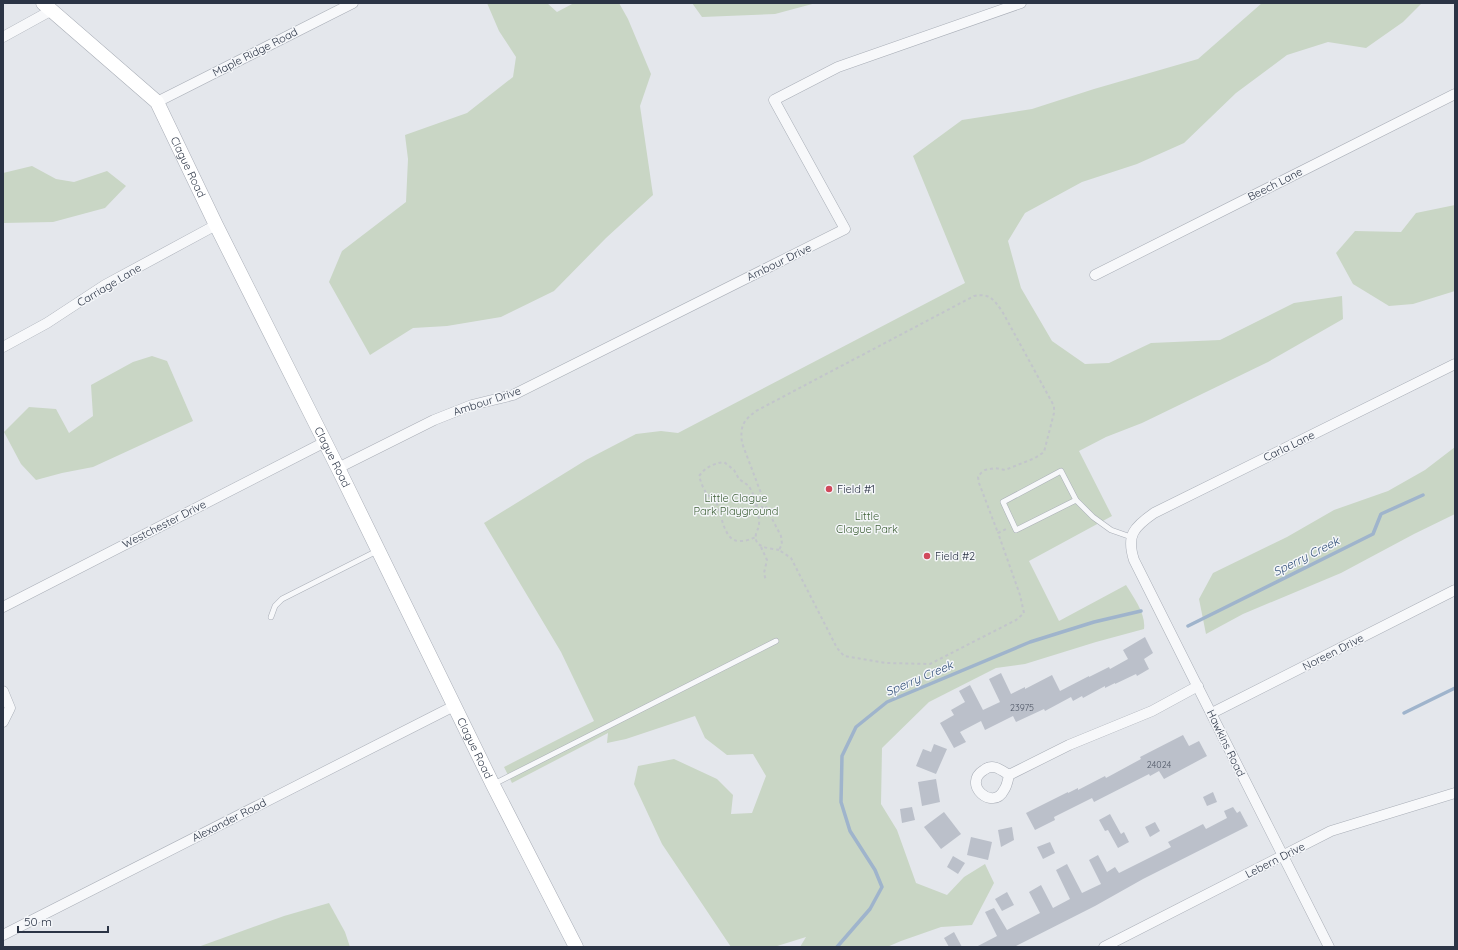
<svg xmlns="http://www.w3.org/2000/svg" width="1458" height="950" font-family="Quicksand,sans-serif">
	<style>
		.green { fill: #c9d6c5 }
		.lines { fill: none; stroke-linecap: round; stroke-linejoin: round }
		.stream { stroke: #9fb4cc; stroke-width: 3.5 }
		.building { fill: #bbc0ca }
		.lane-casing { stroke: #a9aeb7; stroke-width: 6 }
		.street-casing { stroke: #a9aeb7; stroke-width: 11 }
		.secondary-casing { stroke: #a9aeb7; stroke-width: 15 }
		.path { stroke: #c2c5cb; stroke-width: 2; stroke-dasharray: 3 3; stroke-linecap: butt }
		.lane { stroke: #f7f8fa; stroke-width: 5 }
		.street { stroke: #f7f8fa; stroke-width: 10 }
		.secondary { stroke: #fff; stroke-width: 14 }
		.poi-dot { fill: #d1495b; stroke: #f4f6f9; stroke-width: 1.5 }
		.labels { text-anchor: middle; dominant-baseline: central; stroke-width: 3; stroke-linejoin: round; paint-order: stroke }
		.number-label { font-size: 9px; fill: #4f5766 }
		.street-label { font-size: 11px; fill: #2b3445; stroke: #f4f6f9 }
		.poi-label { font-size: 11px; fill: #2b3445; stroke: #f4f6f9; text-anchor: start }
		.park-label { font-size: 11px; fill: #3f6138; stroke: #f4f6f9 }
		.water-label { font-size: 12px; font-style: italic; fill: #34527a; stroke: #f4f6f9 }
	</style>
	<rect width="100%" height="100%" fill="#e4e7ec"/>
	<g class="green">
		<polygon points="487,3 547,3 557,12 574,3 619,3 628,19 651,74 640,106 653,195 606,238 554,291 501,317 447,326 413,328 370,355 329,282 342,251 406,202 408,159 405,135 467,113 513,77 516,57 499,31"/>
		<polygon points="692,3 816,3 775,14 702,17"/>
		<path d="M1262,3H1422L1403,22L1366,48L1328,42L1287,55L1236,93L1184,143L1137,164L1082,182L1025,213L1008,241L1021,288L1052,341L1085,364L1109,363L1151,343L1220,340L1294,303L1342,296L1343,319L1268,362L1142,423L1106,437L1079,451L1112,516L1029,561L1059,621L1126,585C1134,598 1146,614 1144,629L1096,642L1025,664L996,668L929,702L882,748L881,804L897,830L916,883L947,895L964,877L985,864L994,883L972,925L941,927L901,941L887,947H800L806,937L774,947H731L662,844L634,784L638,766L674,759L717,779L733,795L731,814L752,813L766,776L753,754L727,755L705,738L695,716L626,739L607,743L608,733L512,783L504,767L594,721L561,652L484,523L586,460L636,434L661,431L678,433L965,283L913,156L962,120L1032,109L1094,89L1198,59Z"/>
		<polygon points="32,166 56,179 74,182 107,171 126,186 105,208 53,222 3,223 3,173"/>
		<polygon points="1455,205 1455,291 1413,304 1389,306 1353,284 1336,253 1355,231 1401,232 1416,213"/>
		<polygon points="152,356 167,361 193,421 93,467 62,473 36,480 21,464 4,432 29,407 56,409 69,433 93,416 91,385 133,362"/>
		<polygon points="1455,447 1455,514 1414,534 1341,573 1243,614 1206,634 1199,599 1213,573 1287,537 1334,510 1388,491 1425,470"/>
		<polygon points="329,903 345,932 350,947 198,947 284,916"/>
	</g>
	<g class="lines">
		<g class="stream">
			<polyline points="1188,626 1373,534 1381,514 1423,495"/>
			<polyline points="1404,713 1455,688"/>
			<polyline points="837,947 870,909 882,887 875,870 850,831 841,802 842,756 856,727 887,702 1030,642 1094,622 1141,611"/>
		</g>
	</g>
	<g class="building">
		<polygon points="1145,637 1153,653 1144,659 1149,669 1137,676 1136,674 1115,684 1115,683 1105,688 1105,686 1083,698 1082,696 1073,701 1071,697 1045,711 1044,709 1016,722 1013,716 985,730 981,721 960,732 966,742 954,748 940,723 954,715 951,710 965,702 959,691 970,685 983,710 1000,702 989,679 1001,673 1011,694 1025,687 1025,689 1052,675 1060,691 1089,676 1089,677 1109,667 1110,669 1128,659 1123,650"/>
		<polygon points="1183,735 1189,746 1199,741 1207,756 1164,779 1159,771 1150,776 1149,774 1094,802 1092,798 1054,817 1055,820 1035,830 1026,813 1068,792 1068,793 1078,788 1078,790 1105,776 1106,778 1141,759 1140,757"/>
		<polygon points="934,744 947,749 936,774 916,766 923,749 931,752"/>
		<polygon points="936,779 940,802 922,806 918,782"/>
		<polygon points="1213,792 1217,802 1207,806 1203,797"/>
		<polygon points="912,807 915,820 902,823 900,809"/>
		<polygon points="1233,807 1237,813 1240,811 1248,826 1143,879 1095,906 1014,947 976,947 997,936 985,912 994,908 1007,930 1040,913 1029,892 1041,885 1053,908 1070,899 1056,870 1067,864 1082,893 1101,884 1089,860 1098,855 1107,872 1115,867 1119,873 1171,847 1168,842 1203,824 1206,829 1227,818 1224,811"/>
		<polygon points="944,812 961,834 941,849 924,827"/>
		<polygon points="1110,814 1121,834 1124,832 1129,842 1118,848 1108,830 1105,831 1099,820"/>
		<polygon points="1155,822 1160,831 1150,837 1145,827"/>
		<polygon points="1012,827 1014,840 1001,847 998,830"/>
		<polygon points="971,837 992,842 988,860 967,855"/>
		<polygon points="1050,842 1055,853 1043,859 1037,847"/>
		<polygon points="953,856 965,863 958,874 947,867"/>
		<polygon points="1007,892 1014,905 1002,911 995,899"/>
		<polygon points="954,932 962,947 949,947 944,938"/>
	</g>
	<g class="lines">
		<defs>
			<g id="lane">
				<polyline points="1076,500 1061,471 1003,502 1016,530 1076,500 1093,517 1111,530 1131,537"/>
				<polyline points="271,617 275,606 282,599 377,551"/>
				<polyline points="494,784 776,641"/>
			</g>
			<g id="street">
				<polyline points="3,37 52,10"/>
				<polyline points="157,102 353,3"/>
				<polyline points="1095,275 1455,94"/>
				<polyline points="3,347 47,323 105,285 216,225"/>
				<polyline points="338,468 434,420 472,405 513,395 845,229 774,100 838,67 1021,3"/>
				<polyline points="3,607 325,442"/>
				<polyline points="3,691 10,708 3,722"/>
				<polyline points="1212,713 1455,590"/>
				<path d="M1009,775C1001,770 993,763 984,770C961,784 993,812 1004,790C1007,786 1008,780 1009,775L1069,745L1152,711L1198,686"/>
				<polyline points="3,935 454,706"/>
				<polyline points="1104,947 1331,831 1455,793"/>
				<path d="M1329,947C1263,818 1199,689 1134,560C1126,535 1134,527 1154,513L1455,364"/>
			</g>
			<g id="secondary">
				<path id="s1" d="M43,3L157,102L216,225L338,468L493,785L576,947"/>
			</g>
		</defs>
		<use href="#lane" class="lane-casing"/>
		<use href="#street" class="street-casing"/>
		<use href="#secondary" class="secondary-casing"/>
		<g class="path">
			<path d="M756,507L753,494L749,486L739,479L734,470L724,462C712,464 706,467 699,476C701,482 703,489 707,494C709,497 714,498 716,502C722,513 723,543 741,541C746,541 751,539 756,537"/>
			<path d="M767,509L742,443C740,426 743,421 756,411L974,296C990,293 993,299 1002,311L1054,406V413L1044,452L1035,458L1005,470L995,468L985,470L981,473L978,477L979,483L998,533"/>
			<polyline points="761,547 767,560 764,573 766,581"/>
			<path d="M779,550C769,548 753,548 756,534C757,530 759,528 759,524C760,517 756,512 757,505L767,509L781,536L782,544L779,550L791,558L837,648L844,656L886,663L930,664L1016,620L1024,613L1020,595L998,533L1006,529"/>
		</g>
		<use href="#lane" class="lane"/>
		<use href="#street" class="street"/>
		<use href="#secondary" class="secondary"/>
	</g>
	<g class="poi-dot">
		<circle cx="829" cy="489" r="4"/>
		<circle cx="927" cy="556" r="4"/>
	</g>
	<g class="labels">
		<g class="number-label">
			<text x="1022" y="707">23975</text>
			<text x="1159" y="764">24024</text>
		</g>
		<g class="street-label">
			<text transform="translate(255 52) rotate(-27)">Maple Ridge Road</text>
			<text stroke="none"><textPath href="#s1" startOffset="223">Clague Road</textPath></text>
			<text transform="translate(1275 184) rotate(-27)">Beech Lane</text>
			<text transform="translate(779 262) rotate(-26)">Ambour Drive</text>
			<text transform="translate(109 285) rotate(-31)">Carriage Lane</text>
			<text transform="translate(487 401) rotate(-18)">Ambour Drive</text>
			<text transform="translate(1289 446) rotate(-26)">Carla Lane</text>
			<text stroke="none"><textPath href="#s1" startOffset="547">Clague Road</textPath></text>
			<text transform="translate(164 524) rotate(-27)">Westchester Drive</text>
			<text transform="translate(1333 652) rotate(-27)">Noreen Drive</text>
			<text transform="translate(1226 743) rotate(64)">Hawkins Road</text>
			<text stroke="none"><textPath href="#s1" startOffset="871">Clague Road</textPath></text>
			<text transform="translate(229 820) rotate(-27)">Alexander Road</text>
			<text transform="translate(1275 860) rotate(-27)">Lebern Drive</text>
		</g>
		<g class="poi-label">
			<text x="837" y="489">Field #1</text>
			<text x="935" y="556">Field #2</text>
		</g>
		<g class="park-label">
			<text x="736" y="498">Little Clague<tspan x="736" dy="13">Park Playground</tspan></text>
			<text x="867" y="516">Little<tspan x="867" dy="13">Clague Park</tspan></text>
		</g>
		<g class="water-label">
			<text transform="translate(1306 556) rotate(-27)">Sperry Creek</text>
			<text transform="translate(919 678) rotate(-23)">Sperry Creek</text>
		</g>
	</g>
	<rect width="1458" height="950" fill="none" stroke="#2b3445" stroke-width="8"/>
	<path d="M18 926v6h90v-6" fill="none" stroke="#2b3445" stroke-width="2"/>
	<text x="24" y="926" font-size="12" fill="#2b3445" stroke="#f4f6f9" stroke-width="3" paint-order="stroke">50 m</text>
</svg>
